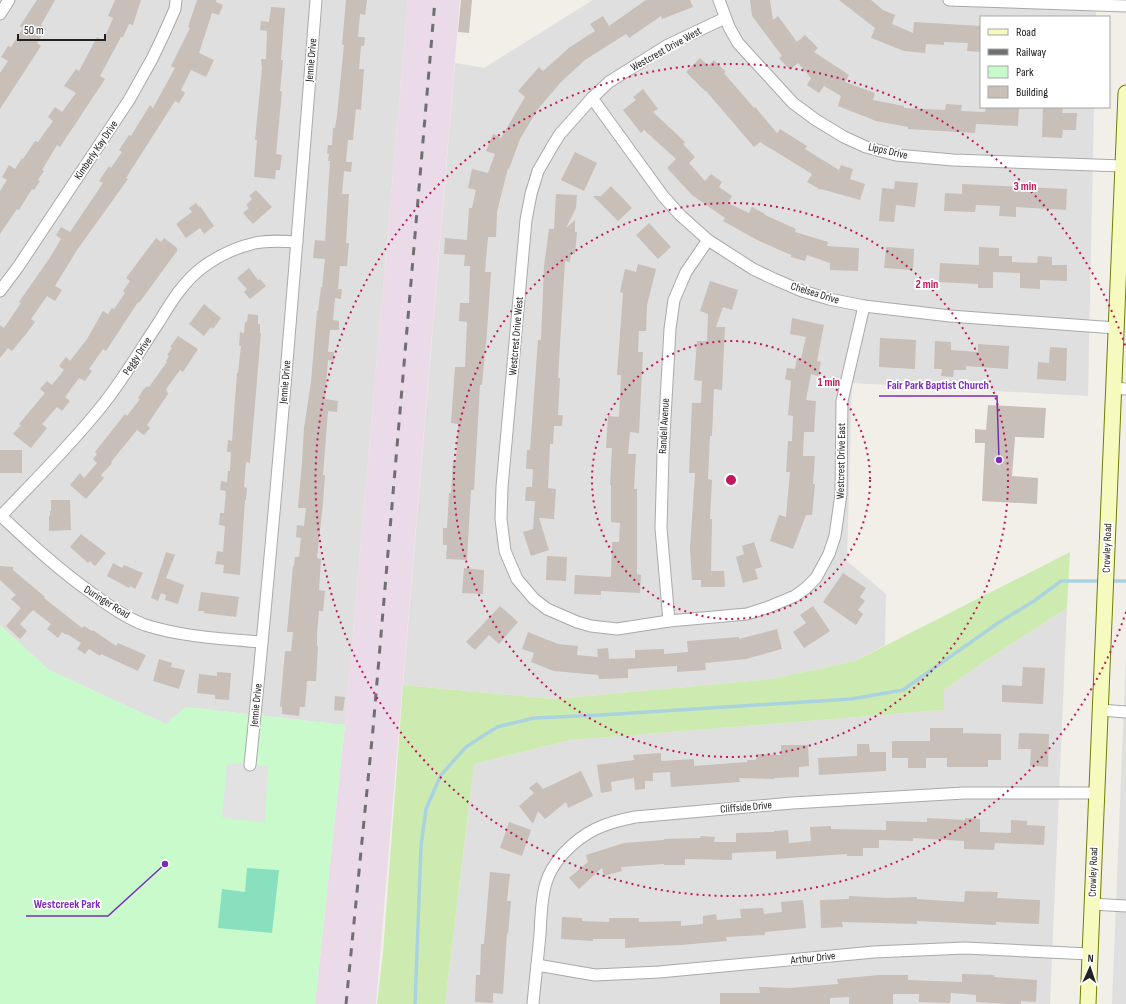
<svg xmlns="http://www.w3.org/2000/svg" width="1126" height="1004" font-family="'Sofia Sans Condensed',sans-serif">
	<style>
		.residential { fill: #e0dfdf }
		.industrial { fill: #ebdbe8 }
		.grass { fill: #cdebb0 }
		.park { fill: #c8facc }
		.pitch { fill: #88e0be }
		.parking { fill: #e2e2e2 }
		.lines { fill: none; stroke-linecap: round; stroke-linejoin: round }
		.stream { stroke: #aad3df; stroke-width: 3.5 }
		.building { fill: #c7bfb8 }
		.street-casing { stroke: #a9a9a9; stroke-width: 13 }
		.secondary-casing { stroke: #707d05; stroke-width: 17 }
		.street { stroke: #fff; stroke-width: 11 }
		.secondary { stroke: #f7fabf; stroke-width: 15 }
		.rail { stroke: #707070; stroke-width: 3; stroke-dasharray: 8 8; stroke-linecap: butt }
		.ring { fill: none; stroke: #c2185b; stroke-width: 2; stroke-dasharray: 2 4 }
		.labels { text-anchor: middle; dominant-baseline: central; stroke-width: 3.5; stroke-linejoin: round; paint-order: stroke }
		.street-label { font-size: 11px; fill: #222; stroke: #fff }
		.centre { fill: #c2185b; stroke: #fff; stroke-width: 2 }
		.ring-label { font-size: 12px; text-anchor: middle; font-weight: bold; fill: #c2185b; stroke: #fff; stroke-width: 3.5; stroke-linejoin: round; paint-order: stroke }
		.leader { fill: none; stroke: #7b2cbf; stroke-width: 1.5 }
		.callout-dot { fill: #7b2cbf; stroke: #fff; stroke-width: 1.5 }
		.callout-label { font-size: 12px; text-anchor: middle; font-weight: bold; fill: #7b2cbf; stroke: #fff; stroke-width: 3.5; stroke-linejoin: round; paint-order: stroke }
	</style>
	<rect width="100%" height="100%" fill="#f2efe9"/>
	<g class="residential">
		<polygon points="0,0 408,0 345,725 186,707 166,724 49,670 0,625"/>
		<polygon points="593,0 1097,0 1096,17 981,17 981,107 1094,107 1088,396 852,383 847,561 886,594 885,645 855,661 771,679 554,699 403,685 455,63 484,68"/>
		<polygon points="1067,608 1050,1004 445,1004 474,764 571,740 944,710 944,690 985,661"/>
		<polygon points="1126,654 1126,1004 1112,1004"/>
	</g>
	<polygon class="industrial" points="408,0 460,0 376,1004 315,1004 345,725"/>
	<polygon class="grass" points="1070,552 1067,608 985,661 944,690 944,710 571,740 474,764 445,1004 377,1004 383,953 403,685 554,699 771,679 855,661"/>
	<polygon class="park" points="0,625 49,670 166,724 186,707 345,725 315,1004 0,1004"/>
	<polygon class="pitch" points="247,868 279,870 272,933 218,928 222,889 245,892"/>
	<polygon class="parking" points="227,763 268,766 265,822 222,818"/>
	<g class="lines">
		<g class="stream">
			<polyline points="1110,581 1126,581"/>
			<polyline points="415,1004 421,846 426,809 441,775 466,747 497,727 534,718 601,715 851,699 903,690 998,623 1034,601 1061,581 1102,581"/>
		</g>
	</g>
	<g class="building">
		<polygon points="37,0 55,0 41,25 46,29 37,43 41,46 0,109 0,73 8,61 1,57 8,46 11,47 23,28 20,26"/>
		<polygon points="115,0 141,0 133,25 129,24 123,37 121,37 100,76 105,79 60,147 57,145 42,170 44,171 38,180 40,181 34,190 32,189 19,210 17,209 0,234 0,191 7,180 2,177 9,165 15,169 22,158 23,159 35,141 38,142 53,121 48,117 55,107 62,112 76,93 64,86 76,69 79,71 97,37 103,41 113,18 108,16"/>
		<polygon points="197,0 216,0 216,2 223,5 219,15 212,13 199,53 214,60 206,77 191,70 181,90 185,93 179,103 175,101 126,178 128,179 77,250 55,286 62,290 55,301 47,296 31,319 35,322 26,334 12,351 8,348 0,358 0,325 4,328 21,303 19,302 51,256 61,239 56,235 61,227 70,232 103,183 99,181 109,166 111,168 122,152 119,150 129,135 131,136 150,105 153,108 175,68 171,66 190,28 188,27"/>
		<polygon points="346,0 367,0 365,15 360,14 358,37 365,37 364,46 361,46 359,69 364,69 361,110 356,109 353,140 348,140 346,162 352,162 351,172 344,171 342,194 349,194 346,243 349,243 347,266 340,266 338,289 342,289 341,299 335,298 333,320 339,321 339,330 330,330 328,352 334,352 334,361 328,360 325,399 338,401 337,412 328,411 323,475 325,475 323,503 317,558 321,559 319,590 325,591 323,611 319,611 317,633 317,646 318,646 316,681 307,681 305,707 300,707 299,716 282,714 282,707 280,706 285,651 291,651 293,632 287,632 293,566 294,566 295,557 299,557 301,538 296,537 297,525 304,526 306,508 298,508 302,462 304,428 311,382 317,311 318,311 321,287 322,287 325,259 313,258 315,240 325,241 330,161 328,161 329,154 327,154 328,145 332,145 333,128 335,128 337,116 344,45 342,45"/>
		<polygon points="461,0 472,0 469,33 458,32"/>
		<polygon points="646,0 690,0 693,7 662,19 661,16 629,38 626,34 585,60 561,82 538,109 520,139 509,169 508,168 497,212 496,237 488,237 485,272 491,272 487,332 482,385 480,385 474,490 471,490 467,560 446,559 447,545 443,545 443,528 447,528 449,493 451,493 453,461 456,461 458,424 451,423 455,367 465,367 467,322 459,321 460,303 469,303 470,266 464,266 465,255 444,254 445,238 467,240 469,208 472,208 476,190 468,188 472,169 488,173 495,154 486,151 493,134 501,138 525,97 518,91 539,67 543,71 570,47 595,31 590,24 603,16 609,26"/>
		<polygon points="750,0 770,0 773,20 778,16 797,42 805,35 818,48 814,52 849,75 845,82 875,93 873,100 904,106 904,108 945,110 946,104 962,105 961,111 985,112 986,107 1019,108 1018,126 976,124 975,133 908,129 908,127 876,121 838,106 841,96 824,86 819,93 807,85 811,78 798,63 790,70 779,58 782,56 752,16"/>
		<polygon points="839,0 871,0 883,10 895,15 892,24 913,33 914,22 981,26 981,52 967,51 968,43 944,42 944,45 926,44 925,53 904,51 871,38 875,28"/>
		<polygon points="271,7 285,8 281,60 283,60 280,91 282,91 276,154 282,155 280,170 276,170 275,179 254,177 257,140 255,140 262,68 261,59 266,59 267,31 260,30 261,21 269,22"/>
		<polygon points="700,58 708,66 714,60 726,72 724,73 754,108 755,107 777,133 780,129 807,146 805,149 839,170 841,165 853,169 850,179 865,184 860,200 821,189 821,190 807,182 812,174 760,142 754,147 706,91 705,91 686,72"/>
		<polygon points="643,89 658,109 653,112 685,142 683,144 695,157 689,163 705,181 711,174 722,182 719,187 732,196 728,203 749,213 752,207 765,214 765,215 796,229 795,232 828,242 827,246 859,248 858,271 830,270 830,263 807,255 805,261 791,257 791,255 757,240 723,221 725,218 692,195 667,168 676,159 644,130 641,133 623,110 636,100 633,97"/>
		<polygon points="1043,107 1063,107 1062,113 1077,113 1076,130 1063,130 1062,138 1042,137"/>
		<polygon points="575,152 597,163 584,191 561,180"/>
		<polygon points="895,181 918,183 915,207 896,205 894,222 879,221 882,188 894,189"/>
		<polygon points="962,184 1067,189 1066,210 1016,207 1016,217 999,216 1000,206 976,205 975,212 944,211 945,193 962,194"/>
		<polygon points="611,186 632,208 618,221 593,196 601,196"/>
		<polygon points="256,190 272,207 253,224 243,213 249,208 246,205 252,199 249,196"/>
		<polygon points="556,194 577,195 576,208 566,228 575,220 575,232 577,232 575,254 571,253 570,262 565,261 558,378 560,378 558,415 563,415 562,426 554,426 553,444 550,444 548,488 556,489 554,519 539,518 549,550 531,556 523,532 533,529 535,501 525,501 526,487 532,487 533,469 526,469 527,450 530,450 538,340 541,340 544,266 549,229 554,229"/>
		<polygon points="196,203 199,207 200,206 214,226 204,234 200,228 186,238 176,224 192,212 189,208"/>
		<polygon points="649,223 671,247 658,259 636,235"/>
		<polygon points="156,238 161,242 164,238 177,248 177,251 139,303 138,302 106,351 103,349 89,369 92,371 85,381 79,378 65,397 70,401 62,411 57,407 42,424 47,428 31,448 13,434 21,425 19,424 45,393 40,389 47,381 52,385 64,370 59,366 66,357 70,361 87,339 103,311 108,314 112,308 114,309 125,293 123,291 130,281 126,278"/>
		<polygon points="886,247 914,249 913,270 884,268"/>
		<polygon points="979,247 999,248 999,256 1012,256 1012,262 1037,263 1038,256 1052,257 1052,265 1067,265 1067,281 1040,280 1040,289 1020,288 1020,273 993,272 993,288 978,288 978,284 939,282 940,263 979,265"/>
		<polygon points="638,264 656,269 647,305 646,331 639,331 638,352 643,352 639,433 630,432 628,454 636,454 634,489 637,489 637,574 641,575 640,593 601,591 601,595 574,594 575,575 611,577 612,542 619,542 620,523 611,522 611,485 610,485 612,448 606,448 608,416 619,417 621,375 617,375 623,293 620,292 625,269 636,272"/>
		<polygon points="249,268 258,280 260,279 266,286 250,299 244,292 247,289 237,278"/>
		<polygon points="710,281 738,290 732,310 723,307 716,327 725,327 722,390 714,389 712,436 710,436 708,479 712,480 710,519 712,519 711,571 724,571 725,587 701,587 701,580 692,580 690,549 695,473 689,473 692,403 701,403 702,381 694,380 697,341 707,341 708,314 700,311"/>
		<polygon points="204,304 221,318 213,329 211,327 204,336 189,324"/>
		<polygon points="248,314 258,315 258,324 260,324 260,333 261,333 250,463 246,462 244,487 247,488 246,500 245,500 240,575 223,573 224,565 215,564 217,551 223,552 225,526 219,525 220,513 224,513 226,491 220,490 221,481 227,482 228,471 230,471 231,452 227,452 228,440 232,441 237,373 238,373 241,346 239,346 240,332 244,333 245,322 247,322"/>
		<polygon points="792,318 824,325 817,361 821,362 818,376 811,374 806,400 816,401 814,432 804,432 803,456 815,456 813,484 815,484 812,515 806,515 793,549 770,541 779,515 786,517 790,472 786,472 788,441 792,441 793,416 788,415 791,381 785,379 787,368 795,369 797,358 801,358 806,337 790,334"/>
		<polygon points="178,336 198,349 183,372 180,370 166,389 168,394 147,425 150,428 144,435 137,430 111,462 112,463 101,475 104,478 86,499 70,485 80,473 84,478 97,463 93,459 97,454 95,452 125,414 127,416 140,399 138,398 143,390 147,386 149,387 167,362 166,361 169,356 167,355 172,348 170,347"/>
		<polygon points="880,338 916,340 915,369 879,367"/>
		<polygon points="935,341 951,342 951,350 978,352 978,344 1009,346 1008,369 966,366 966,370 954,370 953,377 941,376 942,369 934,369"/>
		<polygon points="1050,347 1067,348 1066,381 1037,379 1038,362 1049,363"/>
		<polygon points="988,405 1046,408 1044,438 1015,437 1012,476 1038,478 1037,504 982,501 985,443 975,443 975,429 986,430"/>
		<rect x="0" y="450" width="22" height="23"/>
		<polygon points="51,500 70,500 71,530 49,531 49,516 50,516 50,511 51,511"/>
		<polygon points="81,534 106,553 95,566 90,561 88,563 70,547"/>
		<polygon points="754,542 762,567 755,569 758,579 743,583 736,557 744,554 742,546"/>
		<polygon points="166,552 175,555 166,578 184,585 178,604 165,600 166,595 161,593 158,601 151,598"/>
		<polygon points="547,556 567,557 566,581 546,580"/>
		<polygon points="113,563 122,568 124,565 143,573 135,589 130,586 129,588 107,576"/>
		<polygon points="0,566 13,567 13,570 45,597 44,598 82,628 84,626 92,631 93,630 116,646 118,643 146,655 138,671 101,654 100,656 89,649 85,654 77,649 81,643 67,634 66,635 62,632 58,638 47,629 51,624 33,610 20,624 27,631 20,639 6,626 21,608 11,599 16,595 0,580"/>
		<polygon points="464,568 484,570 483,594 462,593"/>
		<polygon points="843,573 866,588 860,597 865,601 858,610 863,614 856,625 823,602"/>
		<polygon points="201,592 239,597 236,617 204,613 204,611 198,611"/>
		<polygon points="500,606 518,622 499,644 489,635 475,650 466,642"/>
		<polygon points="813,606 830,631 804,648 793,632 806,623 800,615"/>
		<polygon points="777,629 782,649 746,659 705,663 706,670 677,672 677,666 628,669 628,678 599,679 598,675 554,671 531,662 534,653 522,649 528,632 558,644 578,646 577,655 598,657 597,649 608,648 609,659 635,658 635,650 664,649 664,654 688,652 687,641 739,637 739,639"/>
		<polygon points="159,659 172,663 171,667 185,670 179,689 153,681"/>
		<polygon points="1023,667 1045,668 1043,704 1002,702 1002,685 1022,686"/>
		<polygon points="217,672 231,673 229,700 215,699 215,695 197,693 199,674 217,676"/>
		<polygon points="335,696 345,697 343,711 334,710"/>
		<polygon points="930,728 963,728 963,733 1001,734 1001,760 988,760 988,767 947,767 947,758 926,758 926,768 908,768 908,758 892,758 892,741 930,741"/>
		<polygon points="1019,733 1049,734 1048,767 1030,766 1031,749 1018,749"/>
		<polygon points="857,744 869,744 870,752 886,752 886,771 819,775 818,758 857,756"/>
		<polygon points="781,745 808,745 809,766 799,767 799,777 774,778 774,779 739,778 740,782 671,787 670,772 653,773 653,781 645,781 645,789 635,790 634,778 611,782 612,791 601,793 597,765 634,760 633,755 661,753 661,761 694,759 694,766 747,762 747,760 756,760 757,754 781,755"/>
		<polygon points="581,771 593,796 568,808 566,802 545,819 538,811 533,824 519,806 534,793 529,788 537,782 543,789"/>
		<polygon points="927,818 965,820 965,818 980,819 980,832 1011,833 1011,820 1027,821 1027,825 1045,826 1044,845 995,843 994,850 964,849 964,841 913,838 913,841 879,840 879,848 863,848 863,856 847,856 847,854 776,859 776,851 732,853 732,860 685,859 685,865 664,865 664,864 621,867 622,871 604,876 602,868 579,889 569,878 588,862 586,855 624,843 664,840 664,839 700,838 701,836 715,837 714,842 736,842 736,833 774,832 774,831 788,830 789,843 811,841 810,827 831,826 831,829 886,830 886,821 927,822"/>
		<polygon points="509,822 531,830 522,856 500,848"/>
		<polygon points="490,872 510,874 507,901 511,901 508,934 507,933 503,994 493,993 493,1003 475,1002 476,975 480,975 481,944 484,944"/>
		<polygon points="965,891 998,892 997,898 1040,900 1039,924 996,922 996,925 917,921 917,924 842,922 843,927 821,928 820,900 849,899 849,896 888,898 917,897 917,899 964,902"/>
		<polygon points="803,900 806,928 765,932 765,935 726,937 727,941 681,945 640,947 625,948 625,939 593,939 593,941 561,939 562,917 582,918 582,921 609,922 609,918 639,918 639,922 681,921 681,926 703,924 703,916 716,914 717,920 741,918 740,909 763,908 764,914 782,912 781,902"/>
		<polygon points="962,974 995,975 994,977 1037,980 1036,1002 1021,1001 1021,1004 1008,1004 976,1002 976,995 951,993 950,1003 919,1002 919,994 893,994 893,1004 849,1004 849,997 830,998 830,1004 720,1004 720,993 760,993 759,987 790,988 838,984 837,979 879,975 908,975 908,980 962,982"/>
	</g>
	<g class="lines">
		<defs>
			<g id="street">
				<polyline points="719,0 729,27 738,43 793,103 816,120 844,137 866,147 896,155 953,160 1123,166"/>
				<polyline points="949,0 1126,6"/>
				<polyline points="0,14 9,0"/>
				<polyline points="725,18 668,45 609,82 592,98 560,134 553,145 538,171 531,194 526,220 502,487 501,519 505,551 517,579 534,599 547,609 577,622 591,626 617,629 669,621 747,614 766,608 795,596 806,588 816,578 829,554 835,536 841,494 842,401 864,306"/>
				<polyline points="592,98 663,196 680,215 708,240 753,269 774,279 802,291 829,299 864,306 950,316 1116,328"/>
				<polyline points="0,291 18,267 129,100 152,59 163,36 175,9 176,0"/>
				<polyline points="1113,388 1126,389"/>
				<path d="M0,515C30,543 59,570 93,594C109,606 126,618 145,625C183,637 223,639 262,642"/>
				<path d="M0,517C34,481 70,446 101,407C123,380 140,350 159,322C171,302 184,281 203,267C218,256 237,247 255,243C269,240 283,241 297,242"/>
				<polyline points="669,621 661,528 663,454 670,329 674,300 686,272 708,240"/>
				<polyline points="1100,710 1126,712"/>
				<path d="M250,765C276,510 296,255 316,0"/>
				<polyline points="1092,904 1126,906"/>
				<polyline points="537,965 595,975 659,972 874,952 965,948 1090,954"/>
				<path d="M533,1004C535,981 538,957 540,934C541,917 541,899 546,883C549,872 556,862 563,854C584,831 604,823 635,817L792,803L964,793H1096"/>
			</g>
			<polyline id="secondary" points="1088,1004 1126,93"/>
		</defs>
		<use href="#street" class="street-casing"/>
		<use href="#secondary" class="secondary-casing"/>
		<use href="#street" class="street"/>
		<use href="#secondary" class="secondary"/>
		<polyline class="rail" points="346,1004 373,729 435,0"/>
	</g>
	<g class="ring">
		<circle cx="731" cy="480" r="139"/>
		<circle cx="731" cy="480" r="277"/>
		<path d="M1126 612A416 416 0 1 1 1126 348"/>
	</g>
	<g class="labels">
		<g class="street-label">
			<text transform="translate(666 49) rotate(-29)">Westcrest Drive West</text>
			<text transform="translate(311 60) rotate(-85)">Jennie Drive</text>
			<text transform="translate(96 150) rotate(-56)">Kimberly Kay Drive</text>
			<text transform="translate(888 151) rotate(13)">Lipps Drive</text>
			<text transform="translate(815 293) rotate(17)">Chelsea Drive</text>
			<text transform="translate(516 336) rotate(-85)">Westcrest Drive West</text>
			<text transform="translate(137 356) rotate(-57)">Peggy Drive</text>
			<text transform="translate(285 382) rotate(-85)">Jennie Drive</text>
			<text transform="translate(664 426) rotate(-87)">Randell Avenue</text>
			<text transform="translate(841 461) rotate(-89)">Westcrest Drive East</text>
			<text transform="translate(1107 548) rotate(-88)">Crowley Road</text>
			<text transform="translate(107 602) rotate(32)">Duringer Road</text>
			<text transform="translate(256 705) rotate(-84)">Jennie Drive</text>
			<text transform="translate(746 807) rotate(-5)">Cliffside Drive</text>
			<text transform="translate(1093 872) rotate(-88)">Crowley Road</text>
			<text transform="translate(813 958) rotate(-6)">Arthur Drive</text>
		</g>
	</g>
	<circle cx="731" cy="480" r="6" class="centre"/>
	<g class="ring-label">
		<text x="1025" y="190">3 min</text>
		<text x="927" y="288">2 min</text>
		<text x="829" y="386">1 min</text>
	</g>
	<path class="leader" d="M999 460L997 396H879M165 864L108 916H26"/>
	<g class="callout-dot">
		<circle cx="999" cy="460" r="4"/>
		<circle cx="165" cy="864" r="4"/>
	</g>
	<g class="callout-label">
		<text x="938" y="389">Fair Park Baptist Church</text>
		<text x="67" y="908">Westcreek Park</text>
	</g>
	<rect x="980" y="16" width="130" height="92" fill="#ffffff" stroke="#a7a7a7"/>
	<rect x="988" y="29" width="20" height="6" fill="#f7fabf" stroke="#a7a7a7"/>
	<text x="1016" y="36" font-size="12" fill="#222222">Road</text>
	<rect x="988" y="49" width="20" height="6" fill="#707070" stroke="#a7a7a7"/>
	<text x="1016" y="56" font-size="12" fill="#222222">Railway</text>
	<rect x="988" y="66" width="20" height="12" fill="#c8facc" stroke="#a7a7a7"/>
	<text x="1016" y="76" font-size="12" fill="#222222">Park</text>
	<rect x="988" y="86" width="20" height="12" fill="#c7bfb8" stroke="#a7a7a7"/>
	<text x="1016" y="96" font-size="12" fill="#222222">Building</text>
	<g transform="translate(1090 968) rotate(3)" stroke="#ffffff" stroke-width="3" paint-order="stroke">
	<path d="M0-3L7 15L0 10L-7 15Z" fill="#222222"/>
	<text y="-6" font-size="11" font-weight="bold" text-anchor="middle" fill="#222222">N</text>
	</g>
	<path d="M18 34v6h87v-6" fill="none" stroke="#222222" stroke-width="2"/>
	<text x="24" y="34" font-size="12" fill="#222222" stroke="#ffffff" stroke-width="3" paint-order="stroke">50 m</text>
</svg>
